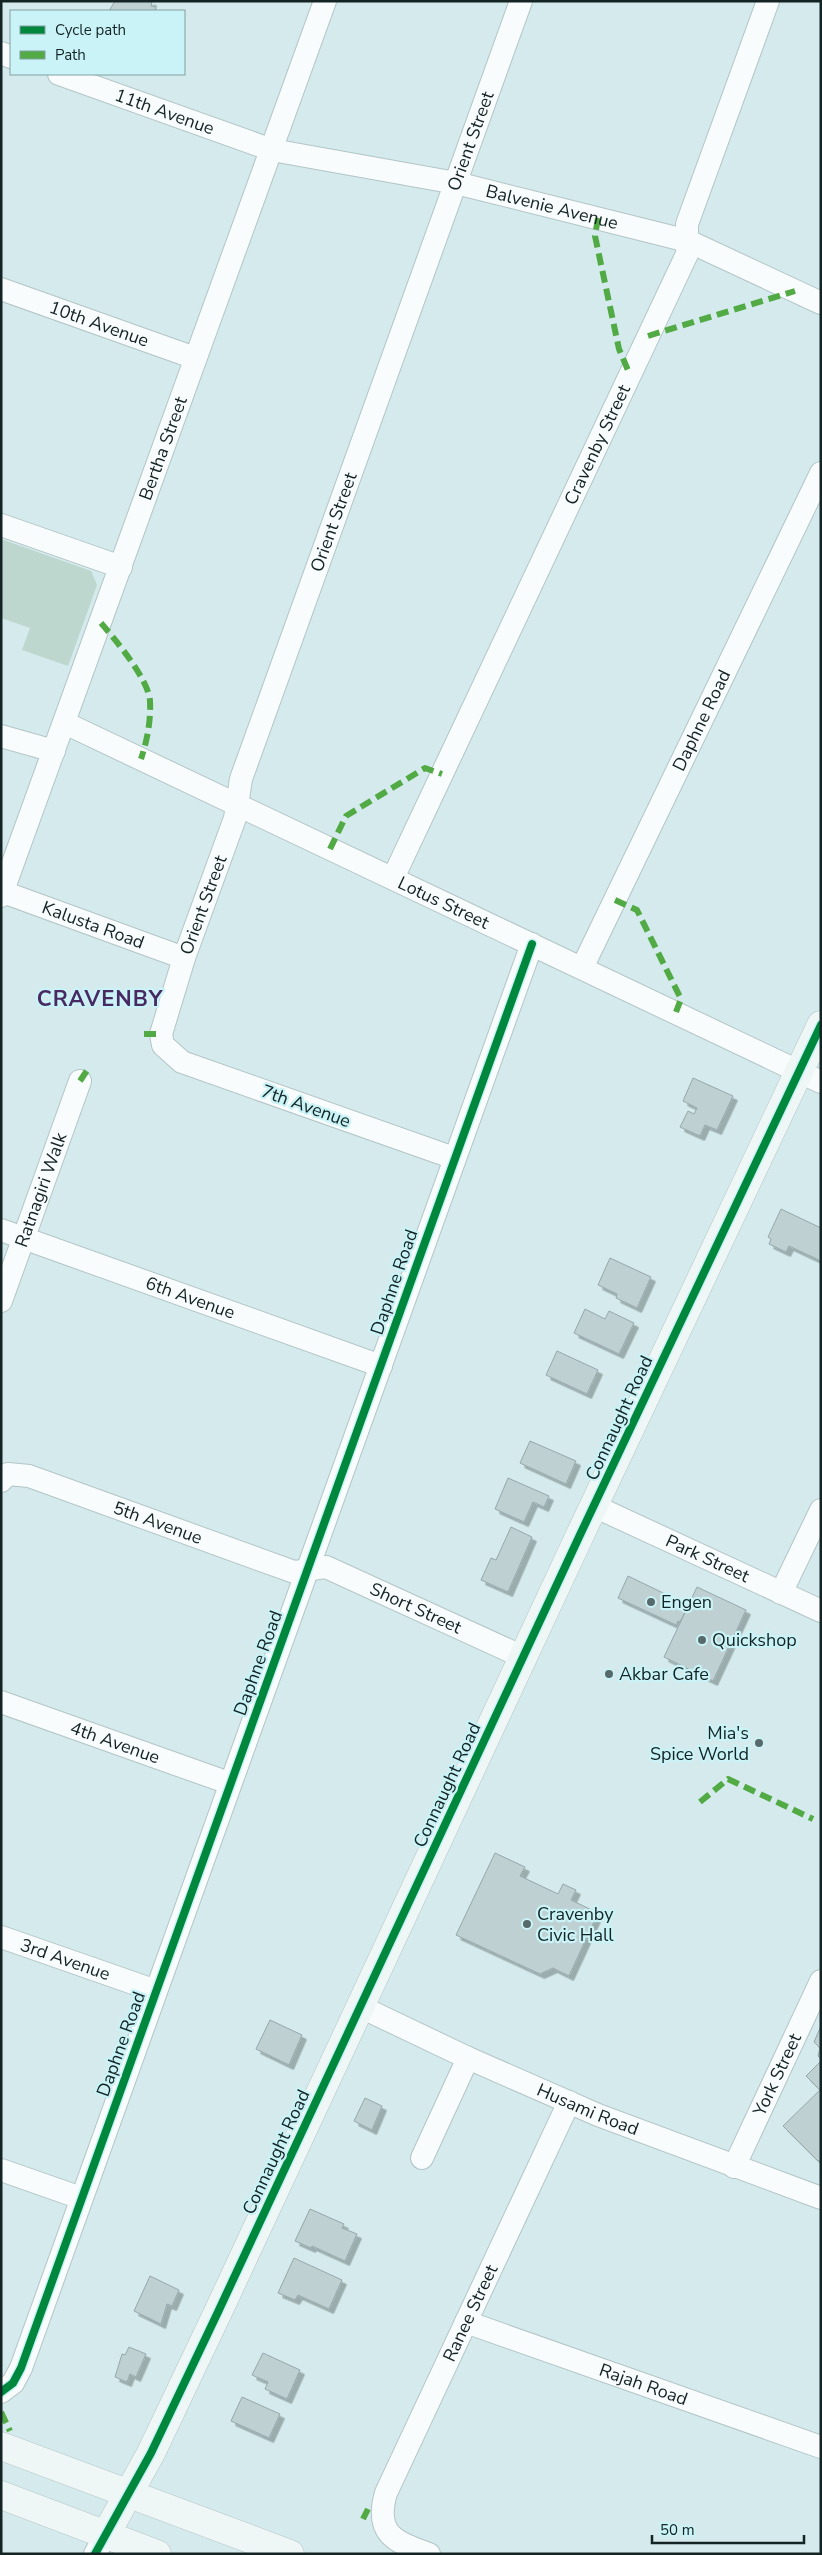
<svg xmlns="http://www.w3.org/2000/svg" width="822" height="2555" font-family="'Nunito Sans',sans-serif">
	<style>
		.green { fill: #bdd7ce }
		.building { fill: #bfd0d3; stroke: #96a7aa; filter: url(#shadow) }
		.lines { fill: none; stroke-linecap: round; stroke-linejoin: round }
		.street-casing { stroke: #b3c5c7; stroke-width: 24 }
		.secondary-casing { stroke: #b3c5c7; stroke-width: 29 }
		.street { stroke: #f9fcfc; stroke-width: 22 }
		.secondary { stroke: #eff6f6; stroke-width: 28 }
		.quiet { stroke: #51aa44; stroke-width: 6; stroke-dasharray: 12 6; stroke-linecap: butt }
		.cycleway-casing { stroke: #c9f3f6; stroke-width: 11 }
		.cycleway { stroke: #00873e; stroke-width: 8 }
		.poi-dot { fill: #57696b; stroke: #c9f3f6; stroke-width: 2 }
		.labels { text-anchor: middle; dominant-baseline: central; stroke-width: 4.5; stroke-linejoin: round; paint-order: stroke }
		.street-label { font-size: 18px; fill: #142425; stroke: #c9f3f6 }
		.poi-label { font-size: 18px; fill: #142425; stroke: #c9f3f6; text-anchor: start }
		.district-label { font-size: 22px; font-weight: bold; letter-spacing: 1px; fill: #492962; stroke: #c9f3f6 }
	</style>
	<defs>
		<filter id="shadow"><feDropShadow dx="4.5" dy="4.5" stdDeviation="0" flood-color="#0004"/></filter>
	</defs>
	<rect width="100%" height="100%" fill="#d4eaec"/>
	<polygon class="green" points="1,539 91,571 97,585 68,666 22,650 30,628 1,618"/>
	<g class="building">
		<polygon points="115,1 152,1 151,6 156,7 155,11 109,11"/>
		<polygon points="693,1078 733,1096 717,1130 705,1125 700,1136 680,1127 688,1111 694,1114 697,1108 683,1101"/>
		<polygon points="781,1209 821,1228 821,1261 789,1246 786,1252 769,1244 771,1239 768,1237"/>
		<polygon points="610,1258 651,1277 637,1308 616,1298 617,1294 598,1285"/>
		<polygon points="585,1309 605,1319 609,1311 634,1323 619,1354 574,1333"/>
		<polygon points="557,1351 598,1370 587,1394 546,1375"/>
		<polygon points="530,1441 576,1461 566,1484 520,1463"/>
		<polygon points="508,1478 549,1496 544,1507 533,1502 524,1522 495,1509"/>
		<polygon points="511,1527 532,1537 508,1592 481,1580 491,1558 496,1560"/>
		<polygon points="628,1576 686,1604 684,1607 687,1608 680,1622 678,1621 676,1625 618,1598"/>
		<polygon points="697,1587 746,1610 713,1681 664,1657"/>
		<polygon points="495,1853 525,1867 520,1876 558,1894 563,1884 576,1890 571,1900 598,1913 569,1976 553,1968 540,1974 456,1935"/>
		<polygon points="270,2020 302,2035 289,2065 256,2049"/>
		<polygon points="821,2026 821,2059 818,2056 820,2048 814,2042"/>
		<polygon points="821,2061 821,2160 818,2161 783,2126 820,2090 806,2076"/>
		<polygon points="365,2098 382,2106 372,2130 354,2121"/>
		<polygon points="310,2209 344,2224 342,2228 357,2234 345,2261 312,2246 311,2248 295,2241"/>
		<polygon points="294,2258 342,2280 329,2309 298,2295 295,2300 278,2293"/>
		<polygon points="150,2276 179,2290 172,2306 167,2304 161,2324 134,2311"/>
		<polygon points="129,2347 146,2354 136,2377 130,2374 127,2382 115,2377 122,2354 125,2355"/>
		<polygon points="263,2353 300,2370 287,2399 265,2389 268,2382 252,2375"/>
		<polygon points="242,2397 280,2414 269,2438 231,2421"/>
	</g>
	<g class="lines">
		<defs>
			<g id="street">
				<polyline points="1,53 11,57"/>
				<path id="s1" d="M59,74L272,150L456,183L688,241L821,303"/>
				<path id="s2" d="M1,289L195,358"/>
				<polyline points="1,525 121,567"/>
				<path id="s3" d="M65,723L821,1082"/>
				<polyline points="1,736 54,751"/>
				<path id="s4" d="M393,878L687,254V224L768,1"/>
				<path id="s5" d="M3,892L184,958"/>
				<path id="s6" d="M1,896L325,1"/>
				<path id="s7" d="M582,968L821,473"/>
				<path id="s8" d="M454,1158L182,1062L163,1045L161,1034L184,958L235,818L241,779L521,1"/>
				<path id="s9" d="M1,1230L381,1366"/>
				<path id="s10" d="M1,1301L80,1081"/>
				<path id="s11" d="M1,1481L8,1474L29,1476L294,1572L326,1567L523,1657"/>
				<path id="s12" d="M594,1506L821,1611"/>
				<polyline points="781,1593 821,1510"/>
				<path id="s13" d="M1,1702L229,1783"/>
				<path id="s14" d="M1,1937L156,1991"/>
				<path id="s15" d="M361,2007L468,2058L598,2115L821,2198"/>
				<polyline points="422,2158 468,2058"/>
				<path id="s16" d="M734,2167L821,1981"/>
				<polyline points="1,2170 81,2198"/>
				<path id="s17" d="M466,2322L821,2447"/>
				<polyline points="1,2392 13,2383 21,2368 532,944"/>
				<polyline points="95,2554 106,2534"/>
				<path id="s18" d="M429,2554C395,2542 374,2534 386,2493L569,2102"/>
			</g>
			<g id="secondary">
				<polyline points="1,2446 290,2554"/>
				<polyline points="1,2495 157,2554"/>
				<polyline points="106,2534 151,2453 218,2312 579,1537 821,1025"/>
			</g>
		</defs>
		<use href="#street" class="street-casing"/>
		<use href="#secondary" class="secondary-casing"/>
		<use href="#street" class="street"/>
		<use href="#secondary" class="secondary"/>
		<g class="quiet">
			<polyline points="598,218 595,236 619,349 630,375"/>
			<polyline points="648,336 795,291"/>
			<path d="M101,623C115,639 149,680 150,701C151,721 147,741 141,759"/>
			<polyline points="330,849 346,816 425,768 442,774"/>
			<polyline points="615,900 637,910 681,999 676,1012"/>
			<polyline points="144,1034 161,1034"/>
			<polyline points="80,1081 90,1066"/>
			<polyline points="700,1802 728,1779 813,1819"/>
			<polyline points="1,2412 10,2431"/>
			<polyline points="363,2519 368,2509"/>
		</g>
		<defs>
			<g id="cycleway">
				<polyline points="1,2392 13,2383 21,2368 532,944"/>
				<polyline points="95,2554 151,2453 218,2312 579,1537 821,1025"/>
			</g>
		</defs>
		<use href="#cycleway" class="cycleway-casing"/>
		<use href="#cycleway" class="cycleway"/>
	</g>
	<g class="poi-dot">
		<circle cx="651" cy="1602" r="5"/>
		<circle cx="702" cy="1640" r="5"/>
		<circle cx="609" cy="1674" r="5"/>
		<circle cx="759" cy="1743" r="5"/>
		<circle cx="527" cy="1924" r="5"/>
	</g>
	<g class="labels">
		<g class="street-label">
			<text stroke="none"><textPath href="#s1" startOffset="112">11th Avenue</textPath></text>
			<text stroke="none"><textPath href="#s8" startOffset="1271">Orient Street</textPath></text>
			<text stroke="none"><textPath href="#s1" startOffset="512">Balvenie Avenue</textPath></text>
			<text stroke="none"><textPath href="#s2" startOffset="104">10th Avenue</textPath></text>
			<text stroke="none"><textPath href="#s4" startOffset="479">Cravenby Street</textPath></text>
			<text stroke="none"><textPath href="#s6" startOffset="476">Bertha Street</textPath></text>
			<text stroke="none"><textPath href="#s8" startOffset="866">Orient Street</textPath></text>
			<text stroke="none"><textPath href="#s7" startOffset="275">Daphne Road</textPath></text>
			<text stroke="none"><textPath href="#s3" startOffset="419">Lotus Street</textPath></text>
			<text stroke="none"><textPath href="#s8" startOffset="461">Orient Street</textPath></text>
			<text stroke="none"><textPath href="#s5" startOffset="96">Kalusta Road</textPath></text>
			<text transform="translate(306 1106) rotate(20)">7th Avenue</text>
			<text stroke="none"><textPath href="#s10" startOffset="118">Ratnagiri Walk</textPath></text>
			<text transform="translate(394 1282) rotate(-71)">Daphne Road</text>
			<text stroke="none"><textPath href="#s9" startOffset="201">6th Avenue</textPath></text>
			<text transform="translate(619 1418) rotate(-65)">Connaught Road</text>
			<text stroke="none"><textPath href="#s11" startOffset="168">5th Avenue</textPath></text>
			<text stroke="none"><textPath href="#s12" startOffset="125">Park Street</textPath></text>
			<text stroke="none"><textPath href="#s11" startOffset="444">Short Street</textPath></text>
			<text transform="translate(258 1663) rotate(-70)">Daphne Road</text>
			<text stroke="none"><textPath href="#s13" startOffset="121">4th Avenue</textPath></text>
			<text transform="translate(447 1785) rotate(-65)">Connaught Road</text>
			<text stroke="none"><textPath href="#s14" startOffset="68">3rd Avenue</textPath></text>
			<text transform="translate(121 2044) rotate(-70)">Daphne Road</text>
			<text stroke="none"><textPath href="#s16" startOffset="102">York Street</textPath></text>
			<text stroke="none"><textPath href="#s15" startOffset="249">Husami Road</textPath></text>
			<text transform="translate(276 2152) rotate(-65)">Connaught Road</text>
			<text stroke="none"><textPath href="#s18" startOffset="286">Ranee Street</textPath></text>
			<text stroke="none"><textPath href="#s17" startOffset="188">Rajah Road</textPath></text>
		</g>
		<g class="poi-label">
			<text x="661" y="1602">Engen</text>
			<text x="712" y="1640">Quickshop</text>
			<text x="619" y="1674">Akbar Cafe</text>
			<text x="749" y="1733" text-anchor="end">Mia's<tspan x="749" dy="21">Spice World</tspan></text>
			<text x="537" y="1914">Cravenby<tspan x="537" dy="21">Civic Hall</tspan></text>
		</g>
		<g class="district-label">
			<text x="100" y="999">CRAVENBY</text>
		</g>
	</g>
	<rect width="822" height="2555" fill="none" stroke="#142425" stroke-width="5"/>
	<rect x="10" y="10" width="175" height="65" fill="#c9f3f6" stroke="#81a0a2"/>
	<rect x="20" y="26" width="25" height="8" fill="#00873e" stroke="#81a0a2"/>
	<text x="55" y="35" font-size="15" fill="#142425">Cycle path</text>
	<rect x="20" y="51" width="25" height="8" fill="#51aa44" stroke="#81a0a2"/>
	<text x="55" y="60" font-size="15" fill="#142425">Path</text>
	<path d="M652 2535v8h152v-8" fill="none" stroke="#142425" stroke-width="2.5"/>
	<text x="660" y="2535" font-size="15" fill="#142425" stroke="#c9f3f6" stroke-width="4" paint-order="stroke">50 m</text>
</svg>
